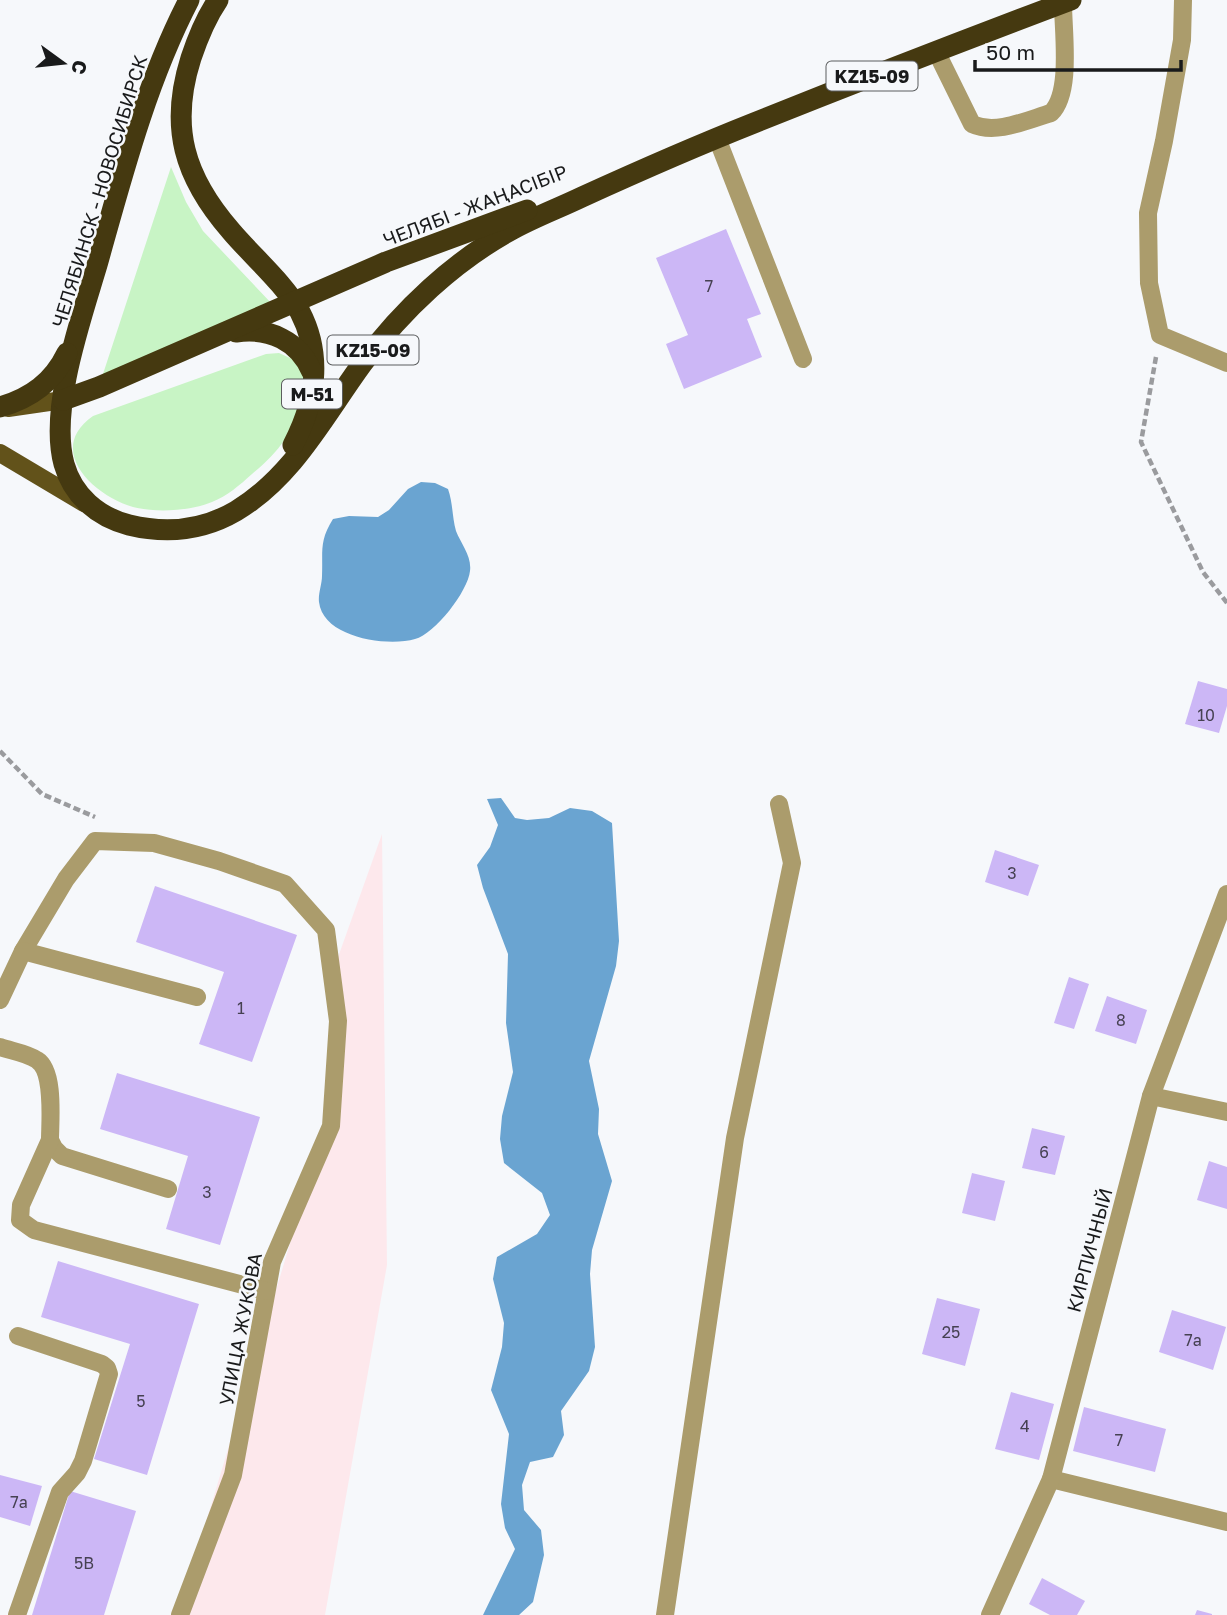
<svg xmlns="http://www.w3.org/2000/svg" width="1227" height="1615" font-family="'Golos Text',sans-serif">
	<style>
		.industrial { fill: #fde8ec }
		.green { fill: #c8f4c5 }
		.water { fill: #6aa4d1 }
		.building { fill: #ccb7f6 }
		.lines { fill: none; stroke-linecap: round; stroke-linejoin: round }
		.path { stroke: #9a9b9e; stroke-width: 4.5; stroke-dasharray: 7 3.5; stroke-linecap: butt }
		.minor { stroke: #ab9c6c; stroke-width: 18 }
		.major { stroke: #62521a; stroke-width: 18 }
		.highway { stroke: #453910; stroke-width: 21 }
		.labels { text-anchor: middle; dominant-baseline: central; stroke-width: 5; stroke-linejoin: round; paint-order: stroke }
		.number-label { font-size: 16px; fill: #464152 }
		.shield { fill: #f6f8fb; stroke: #5b5d5e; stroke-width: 2 }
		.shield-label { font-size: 18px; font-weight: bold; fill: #191a1b }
		.street-label { font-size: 19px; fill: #191a1b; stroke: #f6f8fb }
	</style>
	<rect width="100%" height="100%" fill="#f6f8fb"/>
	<polygon class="industrial" points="382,834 387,1265 325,1615 178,1615 336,1091 327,988"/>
	<g class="green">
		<polygon points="171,167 186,202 203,231 273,305 102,377"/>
		<path d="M279,353L301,363C302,369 306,378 306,384C306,394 290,430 285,439C276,453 264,464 252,474C240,485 227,496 212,502C190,511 156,513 133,507C93,495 45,450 93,416L266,354Z"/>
	</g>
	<g class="water">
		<path d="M421,482L435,483L448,489C453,503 452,517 456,531C461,544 472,556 470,571C468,591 435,634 415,639C388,647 323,638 319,602C318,594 322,584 322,576C323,551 319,541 333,519L349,516L378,517L389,510L408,489Z"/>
		<polygon points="501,798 515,818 527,820 549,818 570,808 592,811 612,823 619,941 616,966 589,1061 599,1109 598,1134 612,1181 592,1250 590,1274 595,1347 589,1371 561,1411 564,1435 553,1457 530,1462 522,1485 524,1510 541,1530 544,1555 533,1602 519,1615 483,1615 515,1549 505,1528 501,1504 509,1434 491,1390 502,1347 504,1323 493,1279 497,1257 537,1234 550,1215 542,1193 504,1163 500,1139 502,1116 513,1072 506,1023 508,954 483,888 477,865 490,847 498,825 487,799"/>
	</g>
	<g class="building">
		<polygon points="726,229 761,314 747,319 762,357 684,389 666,344 688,335 656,258"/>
		<polygon points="1198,681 1227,689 1227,706 1219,733 1185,724"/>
		<polygon points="995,850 1039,865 1028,896 985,882"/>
		<polygon points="155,886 297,935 252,1062 199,1044 224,972 136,942"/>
		<polygon points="1069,977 1089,984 1074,1029 1054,1023"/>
		<polygon points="1107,996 1147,1010 1136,1044 1095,1031"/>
		<polygon points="117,1073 260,1117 220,1245 166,1229 188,1156 100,1129"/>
		<polygon points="1032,1128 1065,1136 1055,1175 1022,1168"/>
		<polygon points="1209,1161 1227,1167 1227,1209 1197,1200"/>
		<polygon points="972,1173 1005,1181 995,1221 962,1213"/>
		<polygon points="58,1261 199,1304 147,1475 94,1459 130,1344 41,1317"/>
		<polygon points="937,1298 980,1309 965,1366 922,1354"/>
		<polygon points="1172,1310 1226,1327 1213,1370 1159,1352"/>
		<polygon points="1011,1392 1054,1404 1039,1460 995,1449"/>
		<polygon points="1084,1407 1166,1429 1155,1472 1073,1451"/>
		<polygon points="0,1475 42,1486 30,1526 0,1517"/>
		<polygon points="70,1491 136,1511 104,1615 32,1615"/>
		<polygon points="1042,1578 1085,1601 1077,1615 1050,1615 1029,1604"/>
		<polygon points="1197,1610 1212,1614 1212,1615 1195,1615"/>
	</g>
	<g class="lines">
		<g class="path">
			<polyline points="1156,357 1141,442 1203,572 1227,603"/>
			<polyline points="0,751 42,794 95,817"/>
		</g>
		<g class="minor">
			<polyline points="1183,0 1182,40 1164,141 1148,213 1149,283 1160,335 1227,363"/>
			<path d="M936,51L972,124C996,135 1027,120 1051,113C1072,93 1063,32 1063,3"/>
			<polyline points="717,138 803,359"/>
			<polyline points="23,951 66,879 95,841 154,843 219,861 285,884 326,930 338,1021 331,1126 272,1262 233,1475 180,1615"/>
			<polyline points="0,1000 23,951 197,997"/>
			<path d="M0,1047C11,1051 27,1053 37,1060C55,1071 50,1121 50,1140L54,1148L62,1156L168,1189"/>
			<polyline points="1151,1096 1227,1112"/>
			<polyline points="50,1140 21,1205 20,1220 34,1230 266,1291"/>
			<polyline points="1051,1479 1227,1522"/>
			<polyline points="17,1615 60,1492 77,1473 83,1461 109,1374 107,1368 102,1364 18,1336"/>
			<polyline points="665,1615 735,1138 792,863 779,804"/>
			<polyline points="990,1615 1051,1479 1151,1096 1227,894"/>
		</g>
		<g class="major">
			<polyline points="8,408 63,400"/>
			<polyline points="0,453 84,503"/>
		</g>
		<g class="highway">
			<path d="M189,0C146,83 122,176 97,265C81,319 49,409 64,464C73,496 98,517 129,525C166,534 202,531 236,511C293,477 324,416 362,364C402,310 454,261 513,229C535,217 559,208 582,197C639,171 696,146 754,123C859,81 965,40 1071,0"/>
			<path d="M218,0C205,19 198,37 191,58C169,127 184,177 231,231C252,256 285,284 300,312C323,356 315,403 293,445"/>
			<path d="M236,332C269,327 299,341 312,372"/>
			<polyline points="63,400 99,387 386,262 527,210"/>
			<path d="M0,407C31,398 53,382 67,353"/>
		</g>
	</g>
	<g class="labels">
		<g class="number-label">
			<text x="709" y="286">7</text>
			<text x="1206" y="715">10</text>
			<text x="1012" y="873">3</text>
			<text x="241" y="1008">1</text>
			<text x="1121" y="1020">8</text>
			<text x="1044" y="1152">6</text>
			<text x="207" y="1192">3</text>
			<text x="951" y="1332">25</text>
			<text x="1193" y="1340">7а</text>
			<text x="141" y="1401">5</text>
			<text x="1025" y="1426">4</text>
			<text x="1119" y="1440">7</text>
			<text x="19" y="1502">7а</text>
			<text x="84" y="1563">5В</text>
		</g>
		<g class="shield">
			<rect x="826.5" y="61.5" width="91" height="29" rx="5"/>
			<rect x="327.5" y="335.5" width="91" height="29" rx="5"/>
			<rect x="282" y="379.5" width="60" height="29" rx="5"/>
		</g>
		<g class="shield-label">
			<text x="872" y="76">KZ15-09</text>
			<text x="373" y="350">KZ15-09</text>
			<text x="312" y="394">M-51</text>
		</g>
		<g class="street-label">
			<text transform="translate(99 191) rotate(-73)">ЧЕЛЯБИНСК - НОВОСИБИРСК</text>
			<text transform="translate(475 205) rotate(-21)">ЧЕЛЯБІ - ЖАҢАСІБІР</text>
			<text transform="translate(1089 1250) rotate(-75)">КИРПИЧНЫЙ</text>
			<text transform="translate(240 1329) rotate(-79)">УЛИЦА ЖУКОВА</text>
		</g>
	</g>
	<g transform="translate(63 63) rotate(105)" stroke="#f6f8fb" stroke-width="5" paint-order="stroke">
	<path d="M0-5L12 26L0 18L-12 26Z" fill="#191a1b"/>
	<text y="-10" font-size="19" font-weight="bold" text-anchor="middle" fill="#191a1b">С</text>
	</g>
	<path d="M975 60v10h206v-10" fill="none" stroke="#191a1b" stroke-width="3.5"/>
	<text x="986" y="60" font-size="21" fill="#191a1b" stroke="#f6f8fb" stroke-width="5" paint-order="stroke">50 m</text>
</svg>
